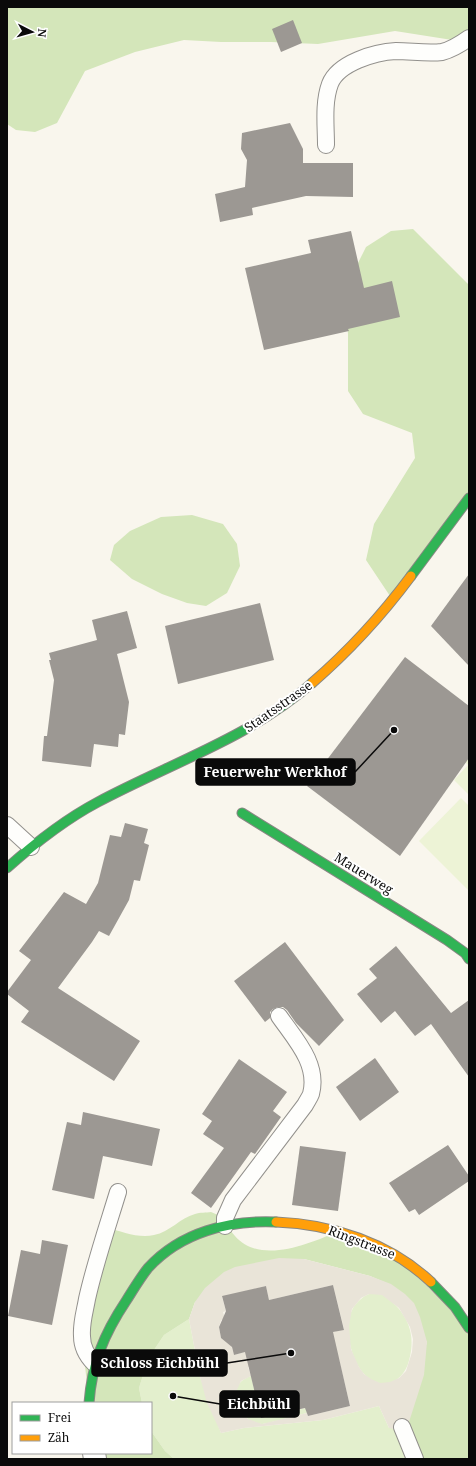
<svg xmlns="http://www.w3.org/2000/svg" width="476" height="1466" font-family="'Noto Serif',serif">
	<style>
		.green { fill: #e3efcd }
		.forest { fill: #d4e6ba }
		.pitch { fill: #edf3d6 }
		.plaza { fill: #e9e4d8; fill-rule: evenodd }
		.building { fill: #9c9893 }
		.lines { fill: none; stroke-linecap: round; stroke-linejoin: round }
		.lane-casing { stroke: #92908c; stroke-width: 18 }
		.street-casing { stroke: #92908c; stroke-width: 24 }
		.fast-casing { stroke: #888783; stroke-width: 11 }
		.slow-casing { stroke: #888783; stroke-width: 11 }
		.lane { stroke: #fefefc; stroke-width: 16 }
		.street { stroke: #fefefc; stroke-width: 22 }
		.fast { stroke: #30b455; stroke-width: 9 }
		.slow { stroke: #ff9f0a; stroke-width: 9 }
		.labels { text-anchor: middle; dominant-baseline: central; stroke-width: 4; stroke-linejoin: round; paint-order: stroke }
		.street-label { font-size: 13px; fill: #0a0a0a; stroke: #fff }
		.leader { fill: none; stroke: #0a0a0a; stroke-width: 1.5 }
		.callout-dot { fill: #0a0a0a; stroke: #fff; stroke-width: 1.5 }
		.callout { fill: #0a0a0a; stroke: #0a0a0a; stroke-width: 1.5 }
		.callout-label { font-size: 14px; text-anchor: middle; font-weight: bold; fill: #fff }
	</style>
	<rect width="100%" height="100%" fill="#f9f6ed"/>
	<g class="green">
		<path d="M369,1294C372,1294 377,1294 381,1294C384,1295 388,1299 391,1301C411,1318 416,1340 408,1364C405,1372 399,1380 390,1383C356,1390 340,1331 353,1308C357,1302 362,1297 369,1294Z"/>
		<polygon points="189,1319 200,1377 221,1433 244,1428 323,1420 379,1406 389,1428 402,1427 415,1459 174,1459 165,1451 151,1431 151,1403 142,1403 139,1388 148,1359 164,1335"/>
		<path d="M251,1376L261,1418L306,1408L307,1413C298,1415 268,1424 261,1424C236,1421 223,1385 251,1376Z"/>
	</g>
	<g class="forest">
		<polygon points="7,7 469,7 469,38 465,42 395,31 318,44 271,42 221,42 184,40 135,52 85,71 57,123 35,132 16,130 7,124"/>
		<polygon points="413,229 469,285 469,498 392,599 366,560 374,524 415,458 412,433 363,414 348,391 348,334 344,291 366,247 391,231"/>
		<polygon points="192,515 223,524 237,544 240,566 227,593 206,606 187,603 162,594 132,579 110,560 114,545 130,531 161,517"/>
		<path d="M211,1212L225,1218C226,1226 229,1229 235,1236C260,1265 309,1244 339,1231L396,1255L469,1328V1459H415L402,1427L427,1342L391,1285L370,1276L304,1259L195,1302L189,1319L164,1335L148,1359L139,1388L142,1403H89L83,1347L107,1228C121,1231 139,1239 154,1235C170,1232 180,1218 195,1214C200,1212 206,1213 211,1212Z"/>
		<polygon points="151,1431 165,1451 174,1459 95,1459 94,1453 151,1453"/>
	</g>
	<g class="pitch">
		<polygon points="469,758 469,795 454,780 468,765 465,762"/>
		<polygon points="461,798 469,806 469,891 419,841"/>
	</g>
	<path class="plaza" d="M279,1258L304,1259L370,1276L391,1284L405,1294L414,1303L420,1317L427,1342L424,1375L409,1422L402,1427L394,1429L389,1428L379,1406L323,1420L244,1428L221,1433L207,1403L200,1377L189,1319L195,1302L205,1288L224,1272L235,1267ZM333,1285L344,1329L329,1333L339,1359L350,1406L308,1416L307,1413L262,1424L248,1419L240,1412L236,1402L235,1394L241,1381L251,1376L248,1367L252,1366L248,1351L234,1355L230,1341L221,1338L219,1327L221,1320L225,1319L223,1312L226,1311L222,1297L266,1286L269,1300ZM369,1294L382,1295L399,1308L410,1327L413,1339L412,1352L406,1371L399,1378L390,1382L380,1383L371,1379L364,1374L359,1367L351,1349L349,1326L352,1309L361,1298Z"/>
	<g class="building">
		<polygon points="293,20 302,43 281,52 272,29"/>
		<polygon points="290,123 303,149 303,163 353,163 353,197 306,196 252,208 253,215 220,222 215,194 245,187 247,160 241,149 242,133"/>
		<polygon points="351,231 364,288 392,281 400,317 348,329 349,331 264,350 245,268 311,253 308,240"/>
		<polygon points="469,574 469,666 431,626"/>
		<polygon points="260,603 274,660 178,684 165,626"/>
		<polygon points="127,611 137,648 117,654 129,702 125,735 119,734 118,747 94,744 91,767 42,761 44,736 47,736 54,680 49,660 51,660 49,653 97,640 92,620"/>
		<polygon points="405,657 469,706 469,758 400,856 307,786"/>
		<polygon points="125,823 148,829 144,843 149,845 140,881 134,880 129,900 109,936 99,931 92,942 58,988 140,1041 114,1081 21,1022 29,1011 7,994 7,992 31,960 19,951 64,892 86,904 98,883 110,835 121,837"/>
		<polygon points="285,942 344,1020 319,1046 296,1023 287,1010 283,1007 278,1007 273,1009 270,1012 270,1018 265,1022 234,981"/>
		<polygon points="396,946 451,1013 469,1000 469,1077 431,1024 415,1036 395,1011 381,1023 357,994 377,978 369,969"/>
		<polygon points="375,1058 399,1092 360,1121 336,1087"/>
		<polygon points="239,1059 287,1092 273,1111 281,1117 255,1154 251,1152 211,1208 191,1193 224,1148 203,1134 212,1121 202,1114"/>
		<polygon points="83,1112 160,1129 152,1166 103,1156 94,1199 52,1190 67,1122 81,1125"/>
		<polygon points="448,1145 469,1176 469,1181 419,1215 415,1209 409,1212 389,1183"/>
		<polygon points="300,1146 346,1152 338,1211 292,1205"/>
		<polygon points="42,1240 68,1245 52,1325 8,1316 21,1250 40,1254"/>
		<polygon points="333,1285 344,1330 333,1332 350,1406 308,1416 305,1408 261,1418 245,1352 234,1355 232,1347 221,1338 219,1327 226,1311 222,1296 266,1286 269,1300"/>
	</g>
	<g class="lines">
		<defs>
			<g id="lane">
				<path d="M326,145C326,126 323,103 330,84C338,63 375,52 396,51C411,51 427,54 442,52C450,50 462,43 469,38"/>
				<polyline points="7,825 31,847"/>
				<path d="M225,1226V1218L233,1200L305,1105C307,1101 310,1097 311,1094C319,1064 295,1039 279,1016"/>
				<path d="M94,1363C86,1355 82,1347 82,1336C81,1323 85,1311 87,1299C95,1263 107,1228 118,1192"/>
				<polyline points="402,1427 415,1459"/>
			</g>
			<polyline id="street" points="94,1453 95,1459"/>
			<g id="fast">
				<polyline points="411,576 469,498"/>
				<polyline points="242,813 447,940 465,953 469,959"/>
				<path d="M7,868C35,843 64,820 98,802C169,764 251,737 312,683"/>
				<polyline points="431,1282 455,1307 469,1328"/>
				<path d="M89,1403C92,1363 104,1334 126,1301C133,1290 140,1278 148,1268C181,1232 229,1220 276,1222"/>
			</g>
			<g id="slow">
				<path d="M312,683C349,651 382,615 411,576"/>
				<path d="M276,1222C332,1224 390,1243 431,1282"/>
			</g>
		</defs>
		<use href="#lane" class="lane-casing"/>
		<use href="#street" class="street-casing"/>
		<use href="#fast" class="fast-casing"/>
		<use href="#slow" class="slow-casing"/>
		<use href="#lane" class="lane"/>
		<use href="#street" class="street"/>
		<use href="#fast" class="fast"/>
		<use href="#slow" class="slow"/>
	</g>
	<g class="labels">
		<g class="street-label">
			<text transform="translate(278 706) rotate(-35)">Staatsstrasse</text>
			<text transform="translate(364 873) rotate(32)">Mauerweg</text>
			<text transform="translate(362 1242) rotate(21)">Ringstrasse</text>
		</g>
	</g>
	<path class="leader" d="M394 730L355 772M291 1353L227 1363M173 1396L220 1404"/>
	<g class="callout-dot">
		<circle cx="394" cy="730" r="4"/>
		<circle cx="291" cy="1353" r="4"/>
		<circle cx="173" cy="1396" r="4"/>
	</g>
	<g class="callout">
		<rect x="196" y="759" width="159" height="26" rx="4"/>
		<rect x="92" y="1350" width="135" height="26" rx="4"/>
		<rect x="220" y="1391" width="79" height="26" rx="4"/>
	</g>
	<g class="callout-label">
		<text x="275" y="777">Feuerwehr Werkhof</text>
		<text x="160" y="1368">Schloss Eichbühl</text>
		<text x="259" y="1409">Eichbühl</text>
	</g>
	<rect width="476" height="1466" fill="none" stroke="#0a0a0a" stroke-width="16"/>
	<rect x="12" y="1402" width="140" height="52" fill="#ffffff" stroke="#9d9d9d"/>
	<rect x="20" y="1415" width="20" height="6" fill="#30b455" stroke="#9d9d9d"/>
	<text x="48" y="1422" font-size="12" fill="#0a0a0a">Frei</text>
	<rect x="20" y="1435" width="20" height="6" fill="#ff9f0a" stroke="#9d9d9d"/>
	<text x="48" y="1442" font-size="12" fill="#0a0a0a">Zäh</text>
	<g transform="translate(32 32) rotate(96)" stroke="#ffffff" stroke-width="3" paint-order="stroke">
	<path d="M0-3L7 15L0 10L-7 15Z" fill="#0a0a0a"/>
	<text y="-6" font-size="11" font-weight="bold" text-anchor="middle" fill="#0a0a0a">N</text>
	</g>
</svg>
